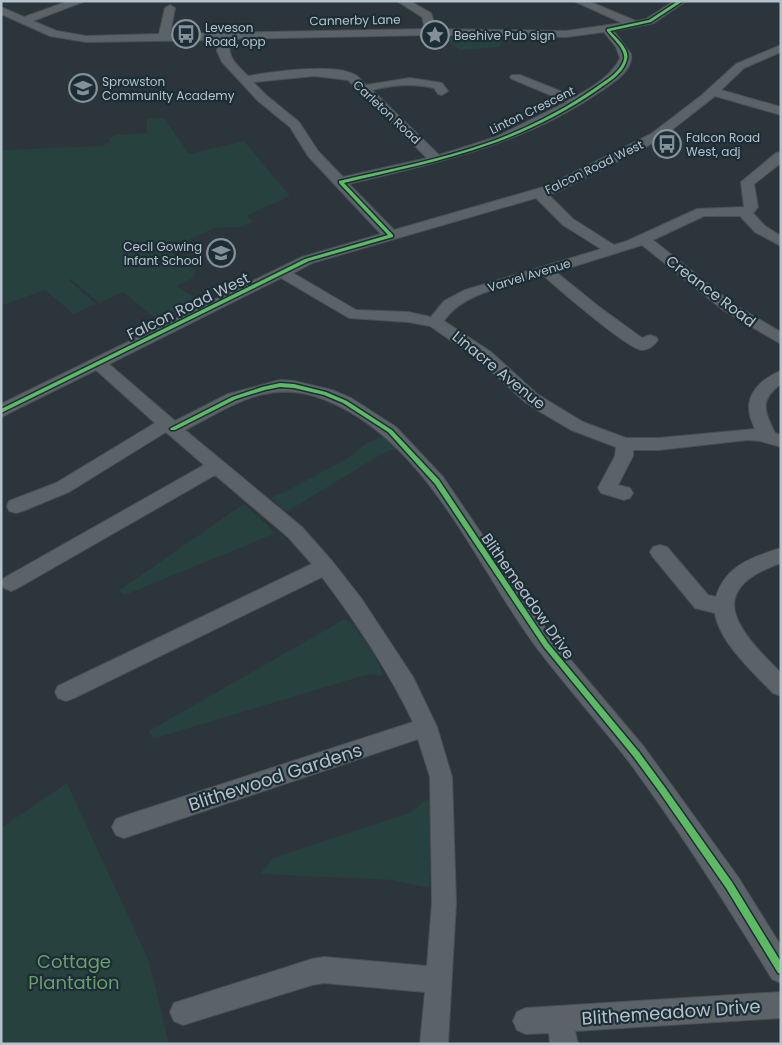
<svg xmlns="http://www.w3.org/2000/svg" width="782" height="1045" font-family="Poppins,sans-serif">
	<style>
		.green { fill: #27413f }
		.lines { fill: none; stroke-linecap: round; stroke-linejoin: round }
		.minor-casing { stroke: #495055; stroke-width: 2 }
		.minor { fill: #5b6368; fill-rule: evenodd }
		.cycleway-casing { stroke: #1d2d36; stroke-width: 3 }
		.cycleway { fill: #5cba63; fill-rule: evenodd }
		.labels { text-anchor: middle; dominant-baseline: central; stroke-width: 4.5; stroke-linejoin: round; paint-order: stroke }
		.far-street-label { font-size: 12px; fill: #b5c2cc; stroke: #1d2d36 }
		.far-poi-label { font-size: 12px; fill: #b5c2cc; stroke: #1d2d36; text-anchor: start }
		.street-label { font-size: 15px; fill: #b5c2cc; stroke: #1d2d36 }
		.near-street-label { font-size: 18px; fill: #b5c2cc; stroke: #1d2d36 }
		.near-park-label { font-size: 18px; fill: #6b9e6c; stroke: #1d2d36 }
	</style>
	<rect width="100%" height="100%" fill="#2b353b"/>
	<g class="green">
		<polygon points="453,35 501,37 503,40 499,47 460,50 447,41 447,38"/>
		<polygon points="164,118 189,154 244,141 290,196 246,216 254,221 241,227 214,228 167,250 196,271 193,278 177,286 205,305 164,325 123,292 99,303 71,279 69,280 96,304 73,314 45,290 1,306 1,150 103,146 109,142 109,138 116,135 147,133 147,119"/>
		<polygon points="386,435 399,449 387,451 286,512 271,497 283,493 346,459 367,443"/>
		<polygon points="242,505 245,505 276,533 125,595 118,591"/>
		<polygon points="345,619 350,621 373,652 383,674 381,676 369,674 163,736 153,738 149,731"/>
		<polygon points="67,783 149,961 169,1044 1,1044 1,828"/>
		<polygon points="425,800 430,801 431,814 429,888 392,880 260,874 273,858 412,812"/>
	</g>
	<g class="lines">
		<defs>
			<g id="minor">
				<path d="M69,1H85L33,21L57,31L86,36L159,34L165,8L170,5L175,8L170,34L425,29L422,17L397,1H410L431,13L436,29L566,31L622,23L574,1H588L636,21L646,19L674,1H686L654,23L614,31L631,54C634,70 613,83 601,91C525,144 439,162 349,184L394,230L547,186L651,134L702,95L736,64L781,45V52L744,68L721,90L781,107V115L715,96L659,140L557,192L548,194L573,219L614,245L627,241L697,209L744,207L741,182L776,153L781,152V163L754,184L758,207L753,213L765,226L781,236V246L755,232L740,216H704L653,240L733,304L781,332V344L723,310L642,245L556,272L598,306L642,338L650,335L656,337L658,340C655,345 648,350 642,350C629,350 556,287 543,275C512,285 463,292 444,321L491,352L537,394L583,422L626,438H659L755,429C746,410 746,396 763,381C769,377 774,373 781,371V384C759,400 764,411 775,433L781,435V447L760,441L747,440L659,450H633V456L618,485L630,488L633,493L630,498L624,500L601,493L598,488L615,456L616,447L571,430L542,413L525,402L479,360L430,326L408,322L349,318L281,278L109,364L175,421L228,394L280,380L294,381L332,390L351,398L396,427L443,477L553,639L644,747L738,877L781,946V983L772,979C727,905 681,833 630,763C601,725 569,690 540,652C476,568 428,439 323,399C268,378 232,406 185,430L302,527L332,561L361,598L413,677L437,727L452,777L456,903L448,1044H420L425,992L324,983L312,985L183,1025L174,1021L170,1012L174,1003L312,959L324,957L427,966L432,903L430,777L418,739L124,838L116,835L112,827L116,819L124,816L413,722C388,670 356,622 322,577L74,698L66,701L58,698L55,692L58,686L312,564L288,537L215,475L18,588L11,591L4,588L1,583L4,578L204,465L166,432L69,492L23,511L16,513L9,511L7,506L9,501L56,483L155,423L96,370L1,417V404L302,257L381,234L308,156L290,127L258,101L222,62L217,51L218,40L86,42L50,36L1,14V7L24,17ZM604,32L616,47L620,58C612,76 592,87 575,97L520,75H512L510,77L512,79L567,102L496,137L439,155L372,90C392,85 413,83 434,88L438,94L442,95L448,91L442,83L410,78L366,85C363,82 360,79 357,76C336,62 272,72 248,76C235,63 228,59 229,39L431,35L566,37ZM314,76L348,80L427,158L343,177L318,151L299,122L266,95L253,82ZM536,198L563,225L601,249L465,290L444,301L431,317L408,312L356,310L293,273L312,263Z"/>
				<path d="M660,545L667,547L708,595L716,597C725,566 752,557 781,548V563C701,591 739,631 781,673V696L773,693C754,673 719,642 715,613L695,608L653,557L650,552L653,547Z"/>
				<polygon points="781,992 781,1018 575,1031 578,1044 550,1044 549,1033 526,1034 517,1030 513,1021 517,1012 526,1008"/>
			</g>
		</defs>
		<use href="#minor" class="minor-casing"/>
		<use href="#minor" class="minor"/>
		<defs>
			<g id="cycleway">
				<path d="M678,1H683L651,22L610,31C616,38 630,49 627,59C624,74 607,83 596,91C566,112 526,132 491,144C444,161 393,171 344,183L393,235V237L309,261L1,413V409L305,259L388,235L339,183V181C389,169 439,160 487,143C522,131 564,110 595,88C605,81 621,72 624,59C626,49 612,38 607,31V29L649,20Z"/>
				<polygon points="280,383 294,384 326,392 347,401 392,430 439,480 548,643 639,752 664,786 732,882 781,962 781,974 778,973 726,888 658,790 633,756 544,647 435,484 388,432 343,403 324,395 294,388 280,387 265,390 236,399 175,430 171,430 170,429 171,428 232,397 262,387"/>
			</g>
		</defs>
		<use href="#cycleway" class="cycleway-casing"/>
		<use href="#cycleway" class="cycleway"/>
	</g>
	<defs>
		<symbol id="bus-ring" viewBox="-11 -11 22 22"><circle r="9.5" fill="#1d2d36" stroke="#859199" stroke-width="1.5"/><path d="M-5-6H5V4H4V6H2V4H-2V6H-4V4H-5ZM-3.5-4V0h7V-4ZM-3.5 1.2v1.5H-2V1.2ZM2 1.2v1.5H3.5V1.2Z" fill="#859199"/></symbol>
		<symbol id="sight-ring" viewBox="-11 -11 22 22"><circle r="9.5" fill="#1d2d36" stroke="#859199" stroke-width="1.5"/><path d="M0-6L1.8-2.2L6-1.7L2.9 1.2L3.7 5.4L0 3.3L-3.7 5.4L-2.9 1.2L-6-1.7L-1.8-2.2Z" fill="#859199"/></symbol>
		<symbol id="school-ring" viewBox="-11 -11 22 22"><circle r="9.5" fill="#1d2d36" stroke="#859199" stroke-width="1.5"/><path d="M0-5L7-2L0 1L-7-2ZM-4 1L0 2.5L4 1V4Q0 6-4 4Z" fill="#859199"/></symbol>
	</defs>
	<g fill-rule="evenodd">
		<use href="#bus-ring" x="170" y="18" width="32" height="32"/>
		<use href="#sight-ring" x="419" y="19" width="32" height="32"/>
		<use href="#school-ring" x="67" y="72" width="32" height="32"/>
		<use href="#bus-ring" x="651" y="128" width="32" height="32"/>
		<use href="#school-ring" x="205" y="237" width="32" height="32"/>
	</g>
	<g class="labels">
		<g class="far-street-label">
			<text transform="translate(355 20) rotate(-1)">Cannerby Lane</text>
			<text transform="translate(532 110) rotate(-26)">Linton Crescent</text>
			<text transform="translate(387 112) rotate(43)">Carleton Road</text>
			<text transform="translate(594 167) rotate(-26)">Falcon Road West</text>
			<text transform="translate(529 275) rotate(-17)">Varvel Avenue</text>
		</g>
		<g class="far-poi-label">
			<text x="205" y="27">Leveson<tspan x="205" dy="14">Road, opp</tspan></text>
			<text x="454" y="35">Beehive Pub sign</text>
			<text x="102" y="81">Sprowston<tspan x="102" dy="14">Community Academy</tspan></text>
			<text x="686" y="137">Falcon Road<tspan x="686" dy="14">West, adj</tspan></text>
			<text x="202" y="246" text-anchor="end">Cecil Gowing<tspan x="202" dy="14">Infant School</tspan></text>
		</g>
		<g class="street-label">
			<text transform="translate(711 291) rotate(37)">Creance Road</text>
			<text transform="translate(188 306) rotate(-26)">Falcon Road West</text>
			<text transform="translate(499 370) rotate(39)">Linacre Avenue</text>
			<text transform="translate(528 596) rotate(55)">Blithemeadow Drive</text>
		</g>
		<g class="near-street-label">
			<text transform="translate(275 777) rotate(-18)">Blithewood Gardens</text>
			<text transform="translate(671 1012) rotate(-4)">Blithemeadow Drive</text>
		</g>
		<g class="near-park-label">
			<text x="74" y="961">Cottage<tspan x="74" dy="21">Plantation</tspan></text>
		</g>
	</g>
	<rect width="782" height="1045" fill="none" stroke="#b5c2cc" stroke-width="5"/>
</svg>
